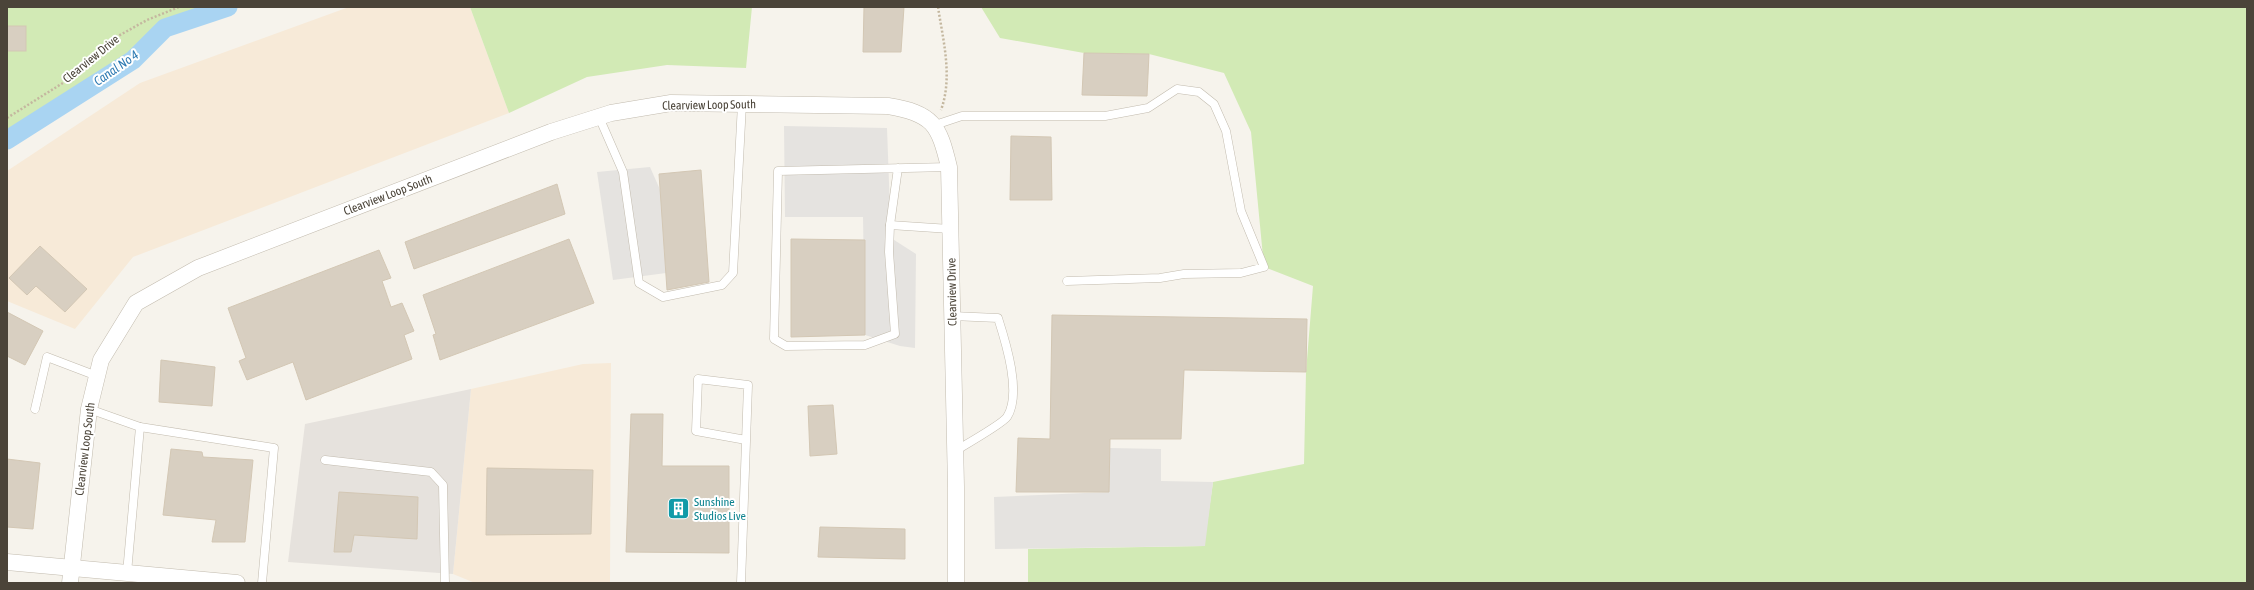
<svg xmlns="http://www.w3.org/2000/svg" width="2254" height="590" font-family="'Asap Condensed',sans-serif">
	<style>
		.commercial { fill: #f7ead8 }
		.industrial { fill: #e6e2dd }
		.green { fill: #d2eab5 }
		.parking { fill: #e5e3e0 }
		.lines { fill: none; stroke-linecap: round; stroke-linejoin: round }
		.canal { stroke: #a9d4f2; stroke-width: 19 }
		.building { fill: #d8cfc1; stroke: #d3c7b4 }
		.service-casing { stroke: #c2bbae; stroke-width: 9 }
		.minor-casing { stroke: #c2bbae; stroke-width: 17 }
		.path { stroke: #c4b79f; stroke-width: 2.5; stroke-dasharray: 2 2; stroke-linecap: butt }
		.service { stroke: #fff; stroke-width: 8 }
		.minor { stroke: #fff; stroke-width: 16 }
		.labels { text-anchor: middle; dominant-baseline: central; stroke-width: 4; stroke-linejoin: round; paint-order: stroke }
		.street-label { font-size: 12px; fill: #4b4439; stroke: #fff }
		.culture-label { font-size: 12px; fill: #0d838f; stroke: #fff; text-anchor: start }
		.water-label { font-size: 13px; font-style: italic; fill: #2e7ab2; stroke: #fff }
	</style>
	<rect width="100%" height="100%" fill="#f6f3ec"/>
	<g class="commercial">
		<polygon points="349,7 470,7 509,113 133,257 75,329 7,301 7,171 140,83"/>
		<polygon points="611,363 610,583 475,583 453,574 471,389 583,364"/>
	</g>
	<polygon class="industrial" points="471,389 453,574 288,562 305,424"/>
	<g class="green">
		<polygon points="7,7 228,7 165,28 133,60 7,138"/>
		<polygon points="470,7 752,7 746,68 667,65 587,77 509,113"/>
		<polygon points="981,7 2247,7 2247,583 1028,583 1028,549 1204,546 1213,482 1304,464 1306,372 1313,286 1264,267 1251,132 1224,73 1149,54 1084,53 1000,38"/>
	</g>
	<g class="parking">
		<polygon points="784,126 887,128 891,238 916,254 915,348 900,346 865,335 863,217 785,217"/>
		<polygon points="650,167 661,192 666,273 613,280 597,172"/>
		<polygon points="1110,448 1161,449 1161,481 1213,482 1205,546 995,549 994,497 1108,492"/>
	</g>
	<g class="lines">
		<polyline class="canal" points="7,140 133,60 165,28 228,7"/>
	</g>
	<g class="building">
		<polygon points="864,7 904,7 901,52 863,52"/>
		<rect x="7" y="26" width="19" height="25"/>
		<polygon points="1084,53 1149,54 1147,96 1082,95"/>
		<polygon points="1011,136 1051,137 1052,200 1010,200"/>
		<polygon points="701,170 709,282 667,290 659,174"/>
		<polygon points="557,184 565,214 414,269 405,242"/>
		<polygon points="569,239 594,303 440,360 433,335 436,334 423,295"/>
		<polygon points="791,239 865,240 865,335 791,337"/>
		<polygon points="40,246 87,289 65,312 36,286 27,295 9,278"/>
		<polygon points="379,250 391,278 382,281 391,307 402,303 414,331 404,335 412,359 306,400 293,362 247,380 239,361 246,358 228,308"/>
		<polygon points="7,312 43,331 25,365 7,356"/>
		<polygon points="1052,315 1307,319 1306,372 1184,370 1181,439 1110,439 1109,492 1016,492 1018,438 1050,439"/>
		<polygon points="161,360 215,367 212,406 159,402"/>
		<polygon points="833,405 837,454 810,456 808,406"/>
		<polygon points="631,414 663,414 662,466 729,466 729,553 626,552"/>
		<polygon points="171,449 202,452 203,457 253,460 245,542 212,542 216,520 163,515"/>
		<polygon points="7,459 40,463 33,529 7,527"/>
		<polygon points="487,468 593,470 591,534 486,535"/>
		<polygon points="339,492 418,497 417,539 354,535 351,552 334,552"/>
		<polygon points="820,527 905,529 905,559 818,557"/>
	</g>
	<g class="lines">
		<defs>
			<g id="service">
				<polyline points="599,117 623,172 639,283 663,297 722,285 733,273 742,104"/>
				<polyline points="935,125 962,116 1105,116 1148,108 1177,89 1199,92 1214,104 1226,131 1241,211 1264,267 1241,273 1184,274 1160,278 1067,281"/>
				<polyline points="898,168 890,225 889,252 895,334 865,345 786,346 774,339 778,171 949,167"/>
				<polyline points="890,225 950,229"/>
				<path d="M952,316L998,318C1006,343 1022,394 1007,417C1002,424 965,445 955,451"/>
				<polyline points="35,409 47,357 97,376"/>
				<polyline points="89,409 140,427 127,573"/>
				<polyline points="140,427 274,448 262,583"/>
				<polyline points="325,460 431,472 443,485 445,583"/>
				<polyline points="741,583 748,385 698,379 696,431 746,440"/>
			</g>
			<g id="minor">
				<polyline points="7,562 237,583"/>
				<path d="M70,583L89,409L101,360L136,303L198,268L551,132L611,113L671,103L888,106C933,113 939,125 949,167L956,487V583"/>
			</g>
		</defs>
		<use href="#service" class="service-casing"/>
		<use href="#minor" class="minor-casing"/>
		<g class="path">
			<path d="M938,7C943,40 953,77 941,110"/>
			<polyline points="7,118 66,81 111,40 147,20 179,7"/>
		</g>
		<use href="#service" class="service"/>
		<use href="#minor" class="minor"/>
	</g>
	<defs>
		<symbol id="building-square" viewBox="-11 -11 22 22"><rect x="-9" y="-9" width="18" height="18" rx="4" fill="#0f9aa8" stroke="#fff"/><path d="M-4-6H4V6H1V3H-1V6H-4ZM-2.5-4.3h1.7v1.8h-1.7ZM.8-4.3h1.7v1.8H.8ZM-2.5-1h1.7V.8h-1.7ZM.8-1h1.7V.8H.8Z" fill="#fff"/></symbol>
	</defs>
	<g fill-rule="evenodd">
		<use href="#building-square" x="666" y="496" width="25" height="25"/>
	</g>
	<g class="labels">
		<g class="street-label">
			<text transform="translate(91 59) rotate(-39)">Clearview Drive</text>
			<text transform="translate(709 105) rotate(-1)">Clearview Loop South</text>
			<text transform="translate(388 195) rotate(-21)">Clearview Loop South</text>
			<text transform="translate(952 292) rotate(-91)">Clearview Drive</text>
			<text transform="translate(85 449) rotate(-83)">Clearview Loop South</text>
		</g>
		<g class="culture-label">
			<text x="694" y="502">Sunshine<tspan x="694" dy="14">Studios Live</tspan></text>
		</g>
		<g class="water-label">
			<text transform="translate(116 68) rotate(-35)">Canal No 4</text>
		</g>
	</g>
	<rect width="2254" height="590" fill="none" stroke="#4b4439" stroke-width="16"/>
</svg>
